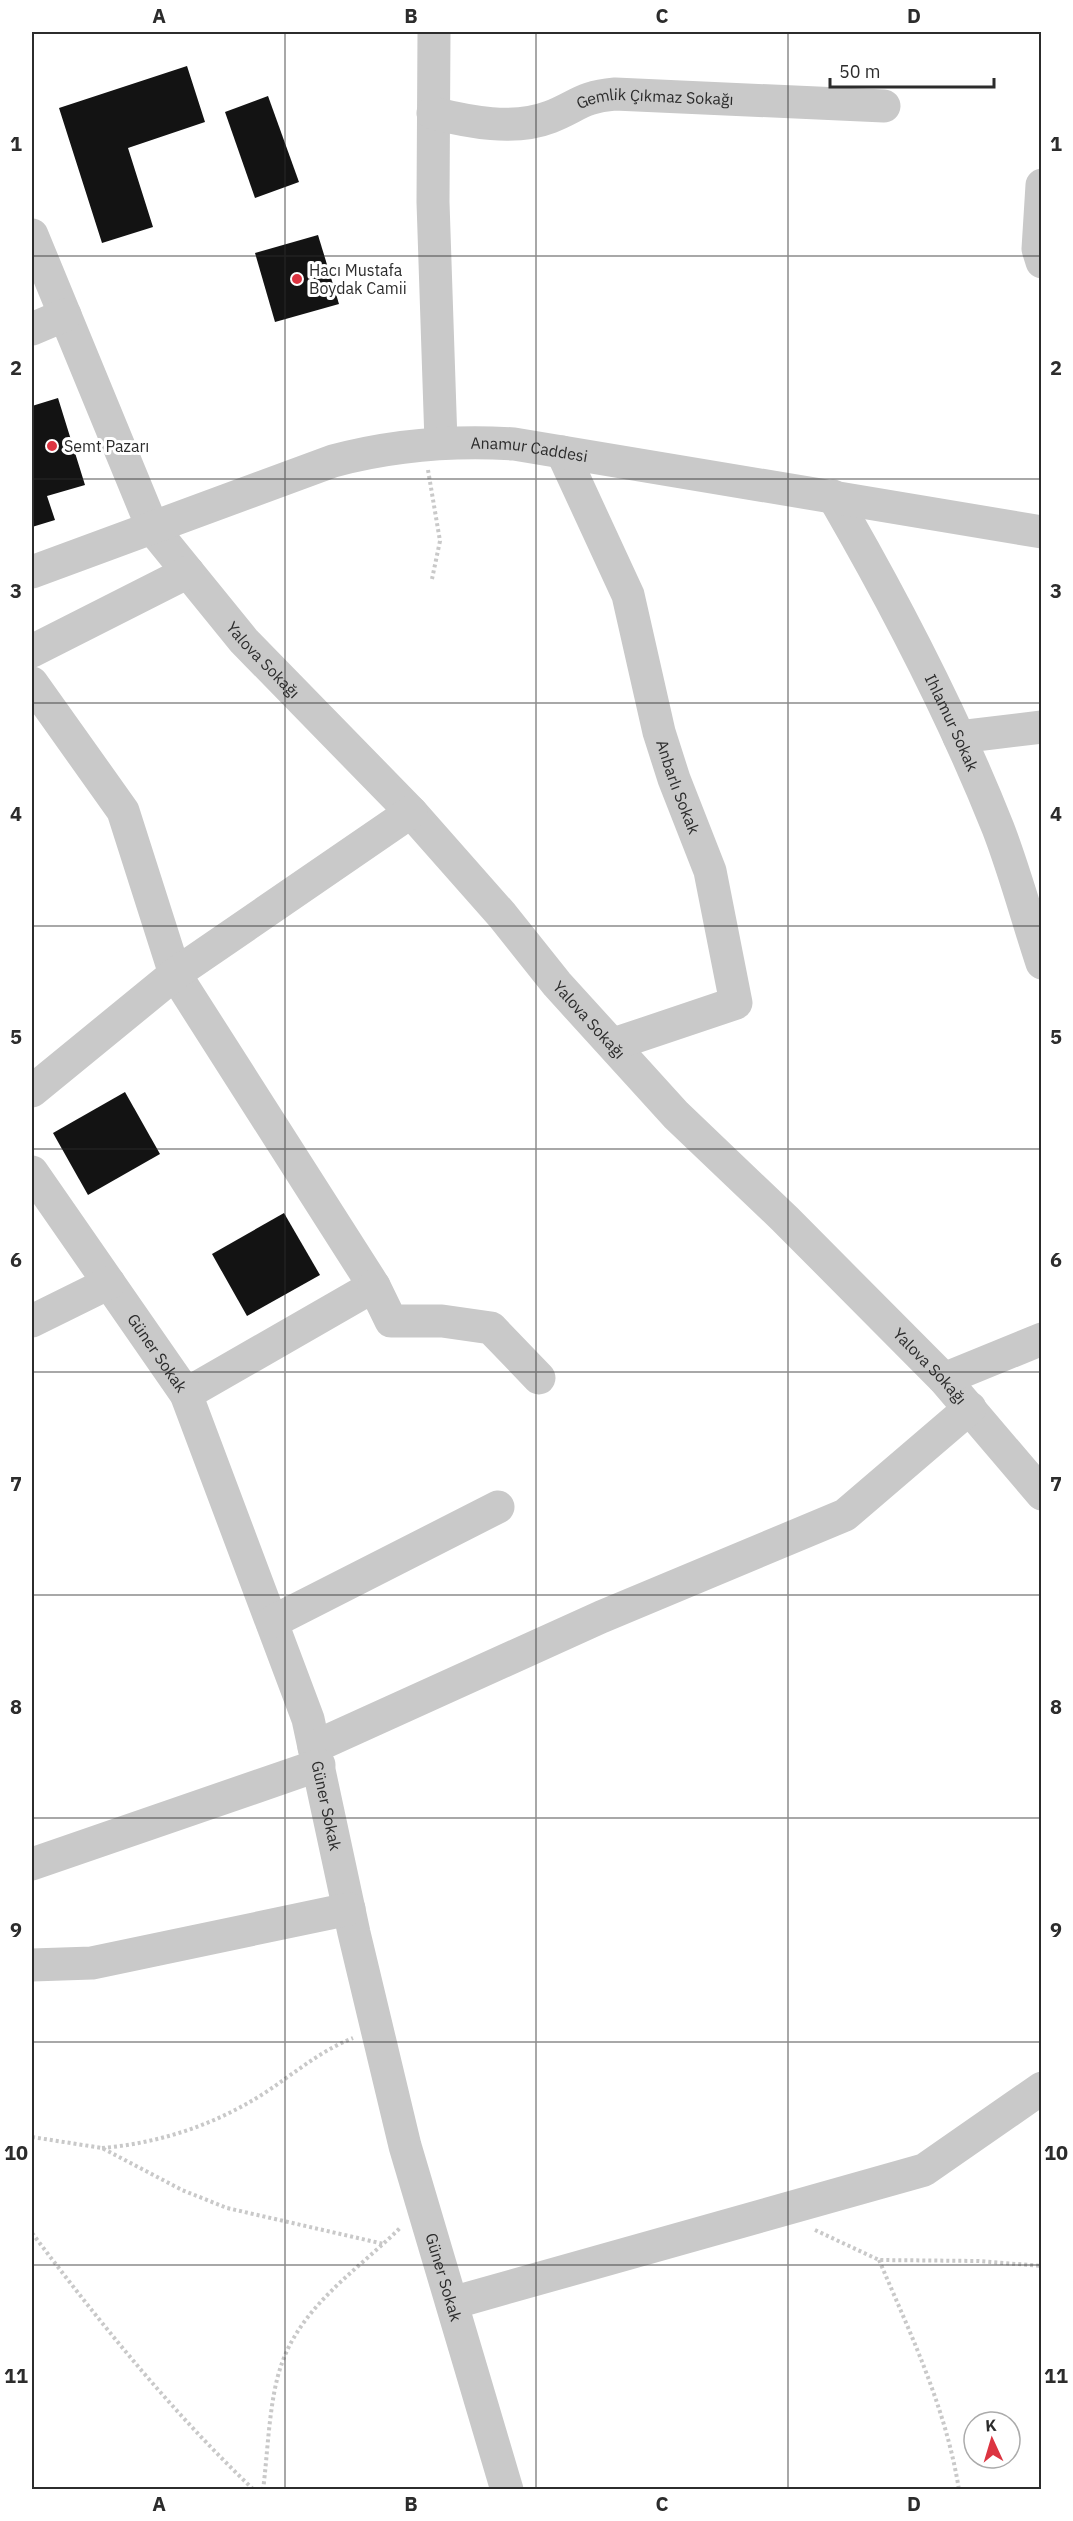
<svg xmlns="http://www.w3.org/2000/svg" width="1073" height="2521" font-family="'IBM Plex Sans',sans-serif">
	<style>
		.building { fill: #131313 }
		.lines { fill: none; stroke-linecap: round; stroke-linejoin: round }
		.path { stroke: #c9c9c9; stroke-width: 4; stroke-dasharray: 3 3; stroke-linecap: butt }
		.minor { stroke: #c9c9c9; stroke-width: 33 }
		.grid { fill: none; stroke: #2c2c2c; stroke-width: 1.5; stroke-opacity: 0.55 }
		.poi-dot { fill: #dc3441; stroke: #fff; stroke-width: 2 }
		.labels { text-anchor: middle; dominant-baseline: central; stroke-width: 6; stroke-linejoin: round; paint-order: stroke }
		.street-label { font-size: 16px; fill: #2c2c2c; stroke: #fff }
		.poi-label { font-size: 16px; fill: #2c2c2c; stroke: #fff; text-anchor: start }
		.neatline { fill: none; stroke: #2c2c2c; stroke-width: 2 }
		.grid-label { font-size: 20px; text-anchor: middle; font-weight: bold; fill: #2c2c2c }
	</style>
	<rect width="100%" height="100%" fill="#fff"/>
	<g class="building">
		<polygon points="187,66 205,122 128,148 153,227 102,243 59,108"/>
		<polygon points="268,96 299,182 255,198 225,112"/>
		<polygon points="318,235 339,304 275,322 255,253"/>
		<polygon points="58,398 85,485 47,496 55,520 32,527 32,406"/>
		<polygon points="125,1092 160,1154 88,1195 53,1133"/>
		<polygon points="284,1213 320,1275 247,1316 212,1254"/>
	</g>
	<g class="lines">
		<g class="path">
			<polyline points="428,470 440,541 432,579"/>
			<polyline points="32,2137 102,2148 182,2190 227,2208 384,2244"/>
			<path d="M102,2148C160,2143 214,2125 263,2094C294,2074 318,2052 353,2038"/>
			<polyline points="815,2230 879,2260 979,2261 1042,2266"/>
			<path d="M32,2233C101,2324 171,2411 254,2490"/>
			<path d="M879,2260C911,2335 946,2408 959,2490"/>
			<path d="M263,2490C268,2452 269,2398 282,2363C303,2304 359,2269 401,2227"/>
		</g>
		<g class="minor">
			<polyline points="434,32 433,202 441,442"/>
			<path id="s1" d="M433,113C469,122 514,131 550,117C578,106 581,97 615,94L884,106"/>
			<polyline points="1042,185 1038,249 1042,262"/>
			<path id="s2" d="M32,235L153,529L244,641L411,812L502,915L557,984L676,1115L785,1219L944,1379L1042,1494"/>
			<polyline points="32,329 65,315"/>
			<path id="s3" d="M562,452L628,595L659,732L674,779L710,871L736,1003L614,1044"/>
			<path id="s4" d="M833,496C895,603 952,712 998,828C1015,872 1027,918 1042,963"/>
			<path id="s5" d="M32,572L333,461C393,445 451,440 514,444L1042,532"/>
			<polyline points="32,651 188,572"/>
			<polyline points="32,683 123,811 175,974 374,1286 186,1394"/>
			<polyline points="959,737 1042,727"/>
			<polyline points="32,1091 175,974 411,812"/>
			<path id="s6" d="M32,1172L186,1394L308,1719L354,1933L405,2146L507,2490"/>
			<polyline points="374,1286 391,1321 442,1321 491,1328 539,1378"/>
			<polyline points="32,1321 109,1283"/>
			<polyline points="944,1379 1042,1339"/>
			<polyline points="272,1622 498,1507"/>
			<polyline points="314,1747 601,1617 845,1515 970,1408"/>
			<polyline points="32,1864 319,1765"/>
			<polyline points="32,1965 92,1963 349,1909"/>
			<polyline points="452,2303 924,2170 1042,2088"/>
		</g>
	</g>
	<path class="grid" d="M285,32V2490M536,32V2490M788,32V2490M32,256H1042M32,479H1042M32,703H1042M32,926H1042M32,1149H1042M32,1372H1042M32,1595H1042M32,1818H1042M32,2042H1042M32,2265H1042"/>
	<g class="poi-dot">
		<circle cx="297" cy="279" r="6"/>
		<circle cx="52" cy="446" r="6"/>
	</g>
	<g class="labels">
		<g class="street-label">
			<text stroke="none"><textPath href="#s1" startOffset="228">Gemlik Çıkmaz Sokağı</textPath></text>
			<text stroke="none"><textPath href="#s5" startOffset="519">Anamur Caddesi</textPath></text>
			<text stroke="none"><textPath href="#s2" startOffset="489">Yalova Sokağı</textPath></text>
			<text stroke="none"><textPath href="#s4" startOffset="256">Ihlamur Sokak</textPath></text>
			<text stroke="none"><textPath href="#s3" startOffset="356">Anbarlı Sokak</textPath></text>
			<text stroke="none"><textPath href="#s2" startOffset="975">Yalova Sokağı</textPath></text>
			<text stroke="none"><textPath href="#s6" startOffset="220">Güner Sokak</textPath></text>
			<text stroke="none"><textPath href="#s2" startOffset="1461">Yalova Sokağı</textPath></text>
			<text stroke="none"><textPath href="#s6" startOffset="706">Güner Sokak</textPath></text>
			<text stroke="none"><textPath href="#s6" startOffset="1192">Güner Sokak</textPath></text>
		</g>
		<g class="poi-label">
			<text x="309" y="270">Hacı Mustafa<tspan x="309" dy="18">Boydak Camii</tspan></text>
			<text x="64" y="446">Semt Pazarı</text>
		</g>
	</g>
	<rect width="1073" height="2521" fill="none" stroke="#ffffff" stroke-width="66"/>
	<g transform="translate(992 2440) rotate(356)"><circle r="28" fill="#ffffff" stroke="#ababab" stroke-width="1.5"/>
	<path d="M0-4.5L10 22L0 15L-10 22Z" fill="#dc3441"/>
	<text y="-9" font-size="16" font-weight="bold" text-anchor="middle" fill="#2c2c2c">K</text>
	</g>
	<path d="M830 78v9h164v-9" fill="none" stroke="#2c2c2c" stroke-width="3"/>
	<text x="839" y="78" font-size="18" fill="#2c2c2c" stroke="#ffffff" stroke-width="4.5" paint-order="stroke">50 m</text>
	<rect x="33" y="33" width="1007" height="2455" class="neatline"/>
	<g class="grid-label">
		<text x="159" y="23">A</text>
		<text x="411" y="23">B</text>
		<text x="662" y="23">C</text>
		<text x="914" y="23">D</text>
		<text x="16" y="151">1</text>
		<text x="1056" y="151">1</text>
		<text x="16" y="375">2</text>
		<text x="1056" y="375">2</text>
		<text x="16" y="598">3</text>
		<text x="1056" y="598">3</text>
		<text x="16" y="821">4</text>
		<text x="1056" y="821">4</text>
		<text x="16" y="1044">5</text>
		<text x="1056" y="1044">5</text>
		<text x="16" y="1267">6</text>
		<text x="1056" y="1267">6</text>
		<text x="16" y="1491">7</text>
		<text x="1056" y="1491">7</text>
		<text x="16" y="1714">8</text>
		<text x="1056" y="1714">8</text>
		<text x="16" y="1937">9</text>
		<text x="1056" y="1937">9</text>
		<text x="16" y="2160">10</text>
		<text x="1056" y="2160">10</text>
		<text x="16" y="2383">11</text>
		<text x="1056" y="2383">11</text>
		<text x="159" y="2511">A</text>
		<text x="411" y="2511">B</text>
		<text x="662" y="2511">C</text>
		<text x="914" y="2511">D</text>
	</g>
</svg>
